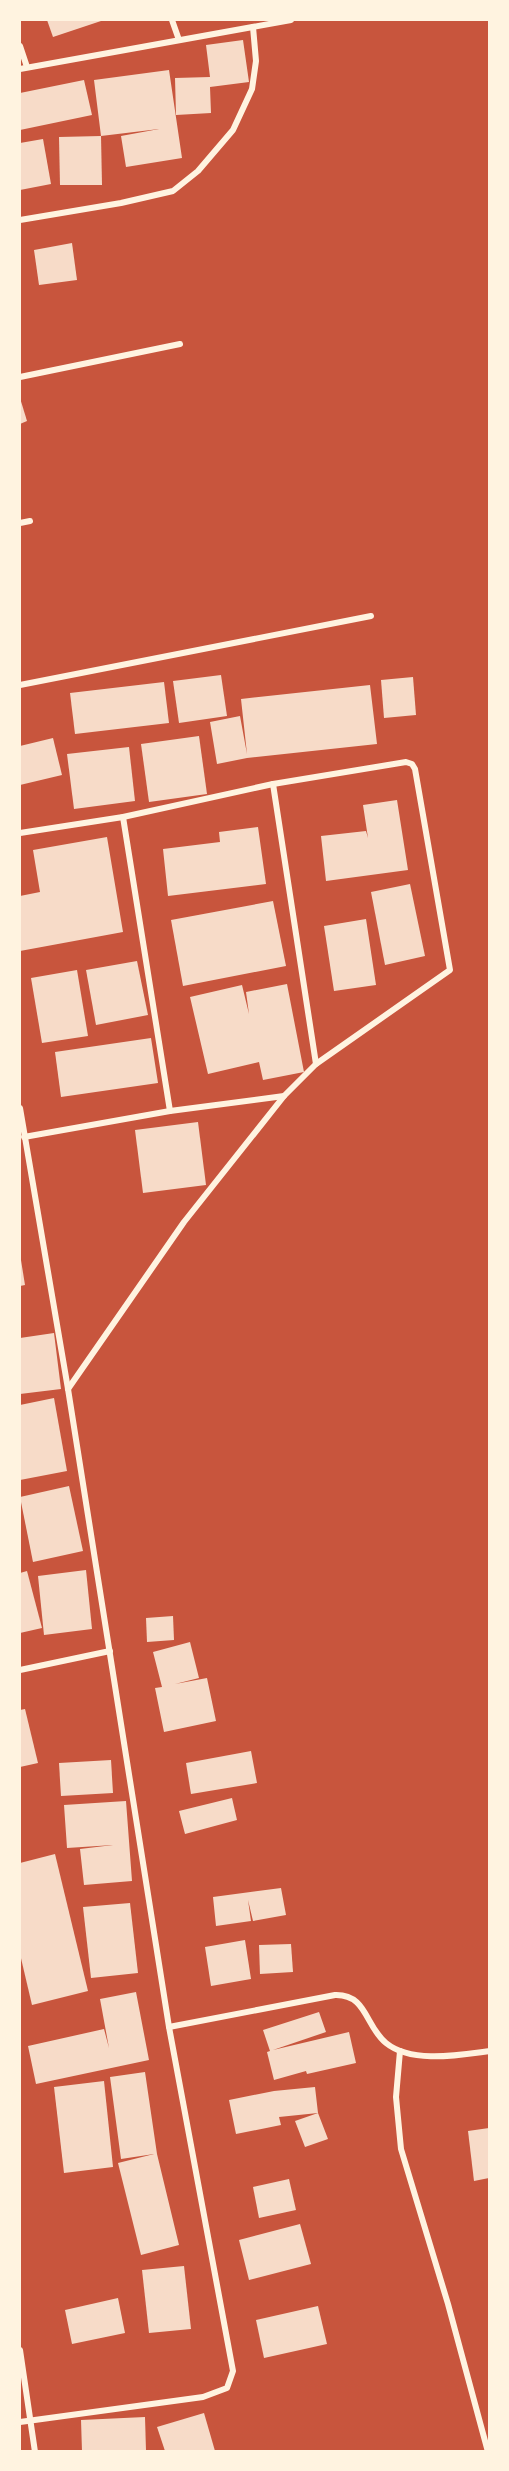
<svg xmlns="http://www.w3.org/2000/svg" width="509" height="2471" font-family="'Nunito Sans',sans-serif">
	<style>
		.building { fill: #f7dbc8 }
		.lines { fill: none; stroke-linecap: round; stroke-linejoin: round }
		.minor { stroke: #fff3e0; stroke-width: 6 }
	</style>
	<rect width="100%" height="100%" fill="#c8553d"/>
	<g class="building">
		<polygon points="47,20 104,20 53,37"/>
		<polygon points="243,40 249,82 210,87 211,113 176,115 175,78 210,77 206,45"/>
		<polygon points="169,70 182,158 126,167 121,136 159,129 101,136 94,80"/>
		<polygon points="84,80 92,115 20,130 20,93"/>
		<polygon points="101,136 102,185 60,185 59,137"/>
		<polygon points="43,139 51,184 20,190 20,143"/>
		<polygon points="72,243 77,280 39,285 34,250"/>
		<polygon points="20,398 27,421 20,424"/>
		<polygon points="221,675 227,716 179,723 173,681"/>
		<polygon points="413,677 416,715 384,718 381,680"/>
		<polygon points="164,682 169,723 75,734 70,693"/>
		<polygon points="370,685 377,744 247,758 217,764 210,722 240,716 247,754 241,699"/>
		<polygon points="199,736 207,794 149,802 141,744"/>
		<polygon points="53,738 62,775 20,785 20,746"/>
		<polygon points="129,747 135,801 74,809 67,754"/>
		<polygon points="397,800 408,870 326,881 321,836 366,831 368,838 363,805"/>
		<polygon points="258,827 266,884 168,896 163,849 220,842 219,832"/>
		<polygon points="107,837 123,932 20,951 20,896 40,892 33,850"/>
		<polygon points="410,884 425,956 385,965 371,892"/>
		<polygon points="273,901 286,966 183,986 171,920"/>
		<polygon points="366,919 376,985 334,991 324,926"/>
		<polygon points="137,961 148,1015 96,1025 86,970"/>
		<polygon points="77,970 88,1036 42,1043 31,978"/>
		<polygon points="287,984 304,1072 263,1080 259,1062 208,1074 190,997 242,985 249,1014 246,992"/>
		<polygon points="151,1038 158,1083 61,1097 55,1052"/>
		<polygon points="198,1122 206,1185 143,1193 135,1130"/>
		<polygon points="20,1254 25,1285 20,1286"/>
		<polygon points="54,1333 61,1389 20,1394 20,1338"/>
		<polygon points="54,1398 67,1471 20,1480 20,1405"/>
		<polygon points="69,1486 83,1551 33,1562 20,1497"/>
		<polygon points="86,1570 92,1629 44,1635 38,1576"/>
		<polygon points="27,1571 42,1628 20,1633 20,1573"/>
		<polygon points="173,1616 174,1640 147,1642 146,1618"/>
		<polygon points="190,1642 199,1678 175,1684 207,1678 216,1721 164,1732 155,1688 162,1687 153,1652"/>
		<polygon points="25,1709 38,1763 20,1767 20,1710"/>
		<polygon points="251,1751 257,1783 191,1794 186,1763"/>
		<polygon points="111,1760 113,1793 61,1796 59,1763"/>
		<polygon points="232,1798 237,1820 185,1834 179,1811"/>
		<polygon points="126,1801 132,1881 84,1885 80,1849 113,1845 67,1848 64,1805"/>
		<polygon points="55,1854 88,1991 32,2005 20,1954 20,1863"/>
		<polygon points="281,1888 286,1915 253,1921 248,1900 251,1921 216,1926 213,1897"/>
		<polygon points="130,1903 138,1973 91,1978 83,1907"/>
		<polygon points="245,1940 251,1979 211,1986 205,1947"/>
		<polygon points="291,1944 293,1972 260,1974 259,1945"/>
		<polygon points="136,1992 149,2060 36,2084 28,2046 104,2029 109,2048 100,1999"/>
		<polygon points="319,2012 326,2032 273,2050 349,2032 356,2063 307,2074 306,2071 274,2080 267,2052 270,2051 263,2030"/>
		<polygon points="145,2072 157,2154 179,2245 141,2255 118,2163 154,2154 121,2159 110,2077"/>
		<polygon points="104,2081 113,2167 64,2173 54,2087"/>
		<polygon points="315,2087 318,2113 328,2139 305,2147 295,2121 318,2113 279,2117 281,2125 236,2134 229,2100 274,2091"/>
		<polygon points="489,2128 489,2178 474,2181 468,2131"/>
		<polygon points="289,2179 296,2210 259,2218 253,2187"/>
		<polygon points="300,2224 311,2264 249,2280 239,2240"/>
		<polygon points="184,2266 191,2329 149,2333 142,2270"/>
		<polygon points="118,2298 125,2333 72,2344 65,2310"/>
		<polygon points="318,2306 327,2344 264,2358 256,2320"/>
		<polygon points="204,2413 215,2451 165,2451 157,2427"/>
		<polygon points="145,2417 146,2451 82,2451 81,2420"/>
	</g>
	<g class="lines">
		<g class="minor">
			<polyline points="172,20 179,40"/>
			<polyline points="20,46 27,67"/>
			<polyline points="20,69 291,20"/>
			<polyline points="20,220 121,203 173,191 198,171 233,130 252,89 256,61 253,27"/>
			<polyline points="20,377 180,344"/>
			<polyline points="20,523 30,521"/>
			<polyline points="20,685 371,616"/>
			<polyline points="273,784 316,1064"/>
			<polyline points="123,817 170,1111"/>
			<polyline points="20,833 123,817 273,784 406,762 412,764 415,769 450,970 316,1064 284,1096 184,1222 68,1389"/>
			<polyline points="20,1108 68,1389 169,2027 233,2371 227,2388 203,2397 20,2422"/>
			<polyline points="24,1137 170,1111 284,1096"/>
			<polyline points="20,1670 110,1651"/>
			<path d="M169,2027L335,1995C367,1994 365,2026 386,2043C412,2064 459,2055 490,2051"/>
			<polyline points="400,2051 396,2097 401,2149 448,2304 488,2452"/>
			<polyline points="20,2350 35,2452"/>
		</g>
	</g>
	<rect width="509" height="2471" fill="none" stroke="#fff3e0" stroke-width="42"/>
</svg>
